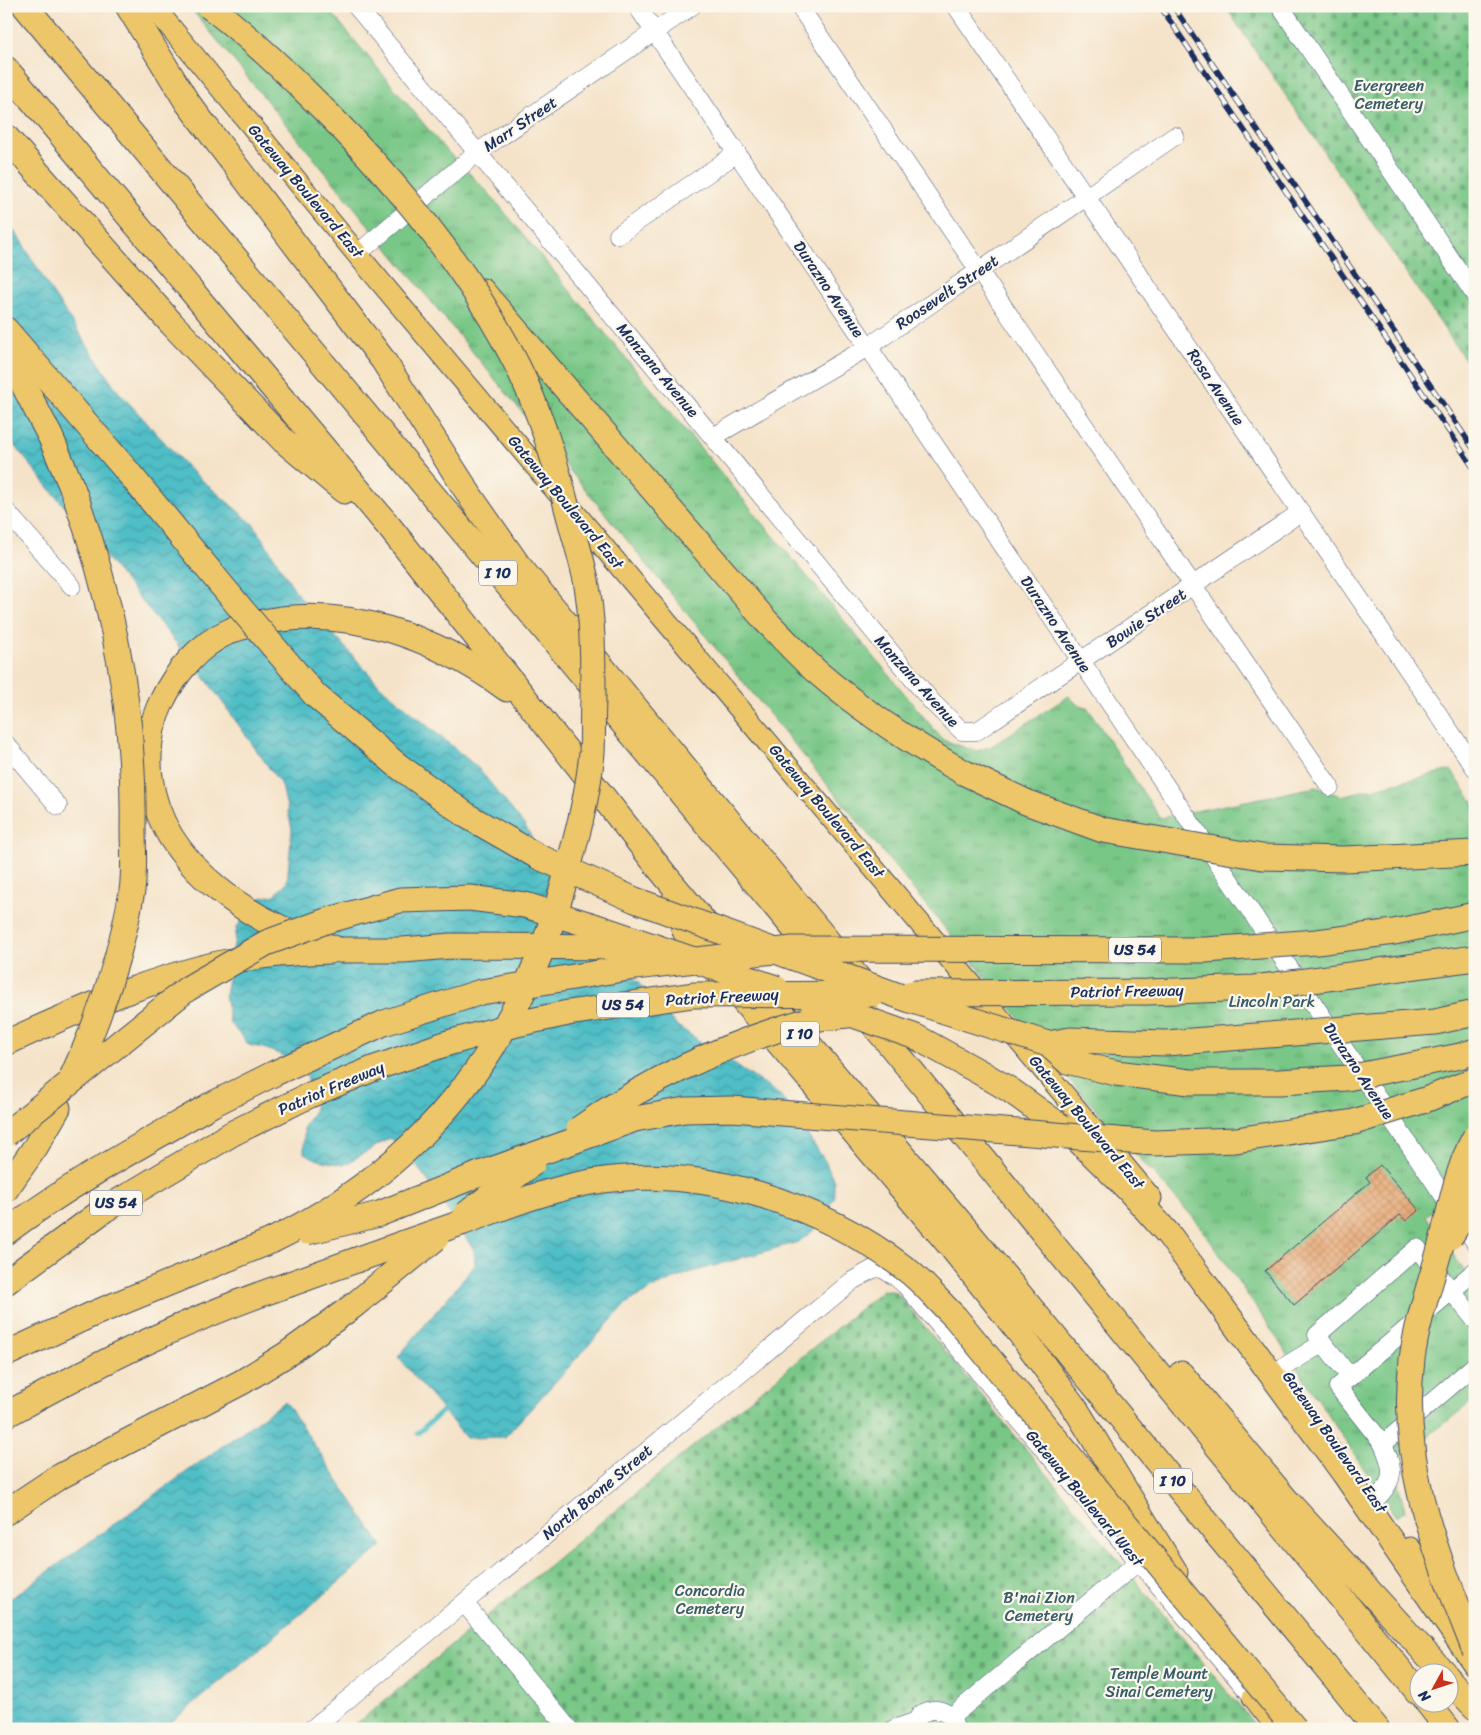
<svg xmlns="http://www.w3.org/2000/svg" width="1481" height="1735" font-family="Sriracha,sans-serif">
	<style>
		.cemetery { fill: url(#cemetery-stones); stroke: #4a7b72 }
		.park { fill: url(#park-tufts); stroke: #4a7b72 }
		.water { fill: url(#water-waves); stroke: #367692 }
		.lines { fill: none; stroke-linecap: round; stroke-linejoin: round }
		.stream { stroke: #50bec6; stroke-width: 5.5 }
		.building { fill: url(#building-cross-hatch) }
		.minor-casing { stroke: #3c4a6e; stroke-width: 19 }
		.major-casing { stroke: #3c4a6e; stroke-width: 23 }
		.highway-casing { stroke: #3c4a6e; stroke-width: 27 }
		.minor { stroke: #fff; stroke-width: 18 }
		.major { stroke: #ecc669; stroke-width: 21 }
		.highway { stroke: #ecc669; stroke-width: 25 }
		.rail-casing { stroke: #1b2f5e; stroke-width: 5.5 }
		.rail { stroke: #fbf7ec; stroke-width: 4; stroke-dasharray: 11; stroke-linecap: butt }
		.highway-bridge-casing { stroke: #3c4a6e; stroke-width: 27; stroke-linecap: butt }
		.highway-bridge { stroke: #ecc669; stroke-width: 25 }
		.labels { text-anchor: middle; dominant-baseline: central; stroke-width: 4.5; stroke-linejoin: round; paint-order: stroke }
		.shield { fill: #fbf7ec; stroke: #5e6b89; stroke-width: 1 }
		.shield-label { font-size: 15px; font-weight: bold; fill: #1b2f5e }
		.park-label { font-size: 16px; fill: #375d6a; stroke: #fbf7ec }
		.street-label { font-size: 16px; fill: #1b2f5e; stroke: #fbf7ec }
	</style>
	<defs>
		<pattern id="cemetery-stones" width="16" height="16" patternUnits="userSpaceOnUse" patternTransform="scale(1.25)"><rect width="16" height="16" fill="#79c787"/><path d="M2 7V4a2 2 0 0 1 4 0v3zM10 15v-3a2 2 0 0 1 4 0v3z" fill="#62a272"/></pattern>
		<pattern id="park-tufts" width="24" height="20" patternUnits="userSpaceOnUse" patternTransform="scale(1.25)"><rect width="24" height="20" fill="#79c787"/><path d="M3 7l-1-3M5 7V3M7 7l1-3M15 17l-1-3M17 17v-4M19 17l1-3" fill="none" stroke="#62a272"/></pattern>
		<pattern id="water-waves" width="16" height="10" patternUnits="userSpaceOnUse" patternTransform="scale(1.25)"><rect width="16" height="10" fill="#50bec6"/><path d="M0 5q4-4 8 0t8 0" fill="none" stroke="#429ba4"/></pattern>
		<pattern id="building-cross-hatch" width="8" height="8" patternUnits="userSpaceOnUse" patternTransform="scale(1.25)"><rect width="8" height="8" fill="#e6a26a"/><path d="M0 0l8 8M0 8l8-8" fill="none" stroke="#ba845a"/></pattern>
	</defs>
	<rect width="100%" height="100%" fill="#fbf7ec"/>
	<filter id="ink" filterUnits="userSpaceOnUse"><feTurbulence type="fractalNoise" baseFrequency=".02" numOctaves="2"/><feDisplacementMap in="SourceGraphic" scale="10" xChannelSelector="R" yChannelSelector="G"/><feConvolveMatrix kernelMatrix="1 2 1 2 8 2 1 2 1" color-interpolation-filters="sRGB"/></filter>
	<filter id="wash" filterUnits="userSpaceOnUse"><feTurbulence type="fractalNoise" baseFrequency=".0096" numOctaves="4" result="noise"/><feDisplacementMap in="SourceGraphic" scale="20" xChannelSelector="R" yChannelSelector="G"/><feGaussianBlur stdDeviation="1.12" result="paint"/><feColorMatrix in="noise" values="0 0 0 0 0 0 0 0 0 0 0 0 0 0 0 0 0 1.4 0 .05"/><feComposite in="paint" operator="in"/></filter>
	<g filter="url(#wash)">
		<rect width="100%" height="100%" fill="#f5e3c9"/>
		<g class="cemetery">
			<polygon points="1225,6 1475,6 1475,374"/>
			<polygon points="883,1290 896,1292 1258,1729 350,1729"/>
		</g>
		<polygon class="park" points="189,6 326,6 443,147 487,191 943,740 976,751 990,747 1069,696 1079,706 1087,707 1160,818 1316,787 1341,796 1451,770 1475,805 1475,1176 1426,1216 1475,1286 1475,1399 1393,1464 1405,1510 1396,1517 1269,1326 1198,1223 1072,1083"/>
		<g class="water">
			<polygon points="6,221 20,239 48,286 117,390 189,469 254,525 298,595 381,687 478,768 525,826 573,910 676,1025 781,1096 825,1161 834,1181 834,1198 813,1231 798,1242 689,1273 653,1288 627,1303 505,1437 466,1438 398,1357 475,1265 474,1250 428,1181 401,1146 390,1138 344,1165 318,1160 304,1153 304,1127 315,1109 307,1076 281,1055 267,1049 249,1045 230,1023 225,995 237,927 260,898 275,895 287,882 292,829 282,786 208,682 6,435"/>
			<polygon points="285,1401 382,1546 163,1729 6,1729 6,1602"/>
		</g>
		<g class="lines">
			<polyline class="stream" points="418,1433 448,1406"/>
		</g>
		<g id="blocks">
			<polygon class="building" points="1380,1165 1419,1210 1406,1221 1400,1215 1294,1305 1265,1271 1370,1182 1366,1177"/>
		</g>
	</g>
	<g filter="url(#ink)">
		<use href="#blocks" fill-opacity="0" stroke="#3c4a6e" stroke-width="1"/>
		<g class="lines">
			<defs>
				<g id="minor">
					<polyline points="356,6 932,702 962,731 977,731 1301,512"/>
					<polyline points="637,6 1475,1242"/>
					<polyline points="799,6 1330,787"/>
					<polyline points="956,6 1475,768"/>
					<polyline points="1280,6 1475,295"/>
					<polyline points="618,235 737,153"/>
					<polyline points="357,254 478,152 692,6"/>
					<polyline points="713,437 868,347 1175,136"/>
					<polyline points="6,511 72,586"/>
					<polyline points="6,744 58,806"/>
					<polyline points="1475,1271 1338,1387 1383,1444 1475,1365"/>
					<polyline points="1282,1368 1323,1343"/>
					<polyline points="1350,1377 1317,1335 1417,1248 1475,1320"/>
					<path d="M1375,1500C1396,1480 1394,1470 1383,1444"/>
					<polyline points="464,1603 569,1729"/>
					<polyline points="951,1717 1138,1562"/>
					<polyline points="312,1729 852,1281 873,1269 881,1268 896,1277 906,1286 1253,1697"/>
					<polyline points="894,1729 914,1722"/>
					<path d="M912,1729L920,1715C935,1705 952,1710 955,1729"/>
				</g>
				<g id="major">
					<polyline points="153,6 357,254 1151,1198"/>
					<polyline points="1410,1548 1451,1604"/>
					<polyline points="1253,1697 1278,1729"/>
				</g>
				<g id="highway">
					<polyline points="25,6 822,962"/>
					<polyline points="128,6 187,102 383,360 472,499 518,565 867,989"/>
					<polyline points="6,69 391,529 664,874 714,934"/>
					<polyline points="6,137 172,324 284,441 344,491"/>
					<path d="M482,291L766,621C783,638 799,656 817,672C863,712 913,744 965,773"/>
					<polyline points="6,330 127,471"/>
					<polyline points="6,351 51,438 73,490"/>
					<polyline points="674,901 686,933 953,1249 1019,1332 1077,1411 1175,1572"/>
					<path d="M340,950C258,928 160,867 150,777C147,751 150,726 161,703C175,673 198,645 230,631C238,627 250,626 259,623C345,603 437,638 507,689"/>
					<polyline points="755,981 969,1233 1377,1729"/>
					<polyline points="865,1014 1418,1692"/>
					<path d="M6,1043C86,1006 174,968 261,956C284,953 307,952 330,951"/>
					<polyline points="983,1074 1010,1090 1074,1136 1127,1188 1169,1235 1344,1473 1475,1663"/>
					<polyline points="6,1189 36,1146 58,1108"/>
					<path d="M6,1232C70,1184 140,1146 209,1106"/>
					<polyline points="6,1282 104,1210 233,1133"/>
					<polyline points="6,1354 93,1314 271,1241"/>
					<polyline points="1181,1374 1287,1501 1443,1672"/>
					<path d="M6,1415C97,1364 188,1318 287,1285"/>
					<polyline points="6,1512 57,1478 242,1382 287,1354 353,1306"/>
					<polyline points="1448,1679 1475,1707"/>
					<polyline points="1427,1702 1448,1729"/>
				</g>
			</defs>
			<use href="#minor" class="minor-casing"/>
			<use href="#major" class="major-casing"/>
			<use href="#highway" class="highway-casing"/>
			<use href="#minor" class="minor"/>
			<use href="#major" class="major"/>
			<use href="#highway" class="highway"/>
			<defs>
				<g id="rail">
					<polyline points="1160,6 1475,470"/>
					<polyline points="1173,6 1475,451"/>
				</g>
			</defs>
			<use href="#rail" class="rail-casing"/>
			<use href="#rail" class="rail"/>
			<defs>
				<g id="highway-bridge">
					<path d="M209,6C245,33 278,64 310,96C391,175 467,265 518,367C540,412 555,460 567,508C573,532 581,556 586,580C593,619 593,660 593,700C592,717 593,735 592,752C588,797 576,840 564,883C519,1045 423,1167 271,1241"/>
					<polyline points="127,471 242,610 315,695 397,765 469,817 537,856 635,900 910,1000 1048,1044 1067,1061 1116,1073 1190,1082 1279,1082 1347,1078 1460,1056 1475,1051"/>
					<polyline points="965,773 1026,802 1103,830 1262,857 1344,859 1475,853"/>
					<polyline points="340,950 403,950 450,946 637,947"/>
					<polyline points="912,993 1148,992 1254,988 1475,958"/>
					<polyline points="811,1000 916,1037 983,1074"/>
					<polyline points="1048,1044 1070,1040 1166,1043 1435,1022 1475,1013"/>
					<path d="M72,1077C100,1018 121,956 132,891C135,870 133,847 133,827C135,710 113,599 73,490"/>
					<polyline points="209,1106 275,1073 384,1023 481,992 635,967 792,949 1206,950 1317,942 1394,932 1475,915"/>
					<path d="M579,1129C646,1081 727,1043 806,1021C819,1017 835,1017 848,1015"/>
					<polyline points="233,1133 310,1095 375,1068 448,1043 517,1024 568,1013 693,995 874,994"/>
					<polyline points="6,1134 187,989 266,943 326,921 400,900 470,898 525,905 597,927 776,988"/>
					<path d="M1475,1137C1455,1172 1450,1214 1439,1252C1429,1288 1417,1322 1412,1359C1399,1469 1436,1551 1475,1651"/>
					<polyline points="465,1215 533,1163"/>
					<polyline points="307,1232 379,1214 477,1175 635,1119 685,1110 732,1109 1155,1143 1236,1140 1354,1122 1425,1100 1475,1080"/>
					<polyline points="1450,1237 1475,1199"/>
					<path d="M287,1285C345,1264 403,1243 461,1223C504,1207 546,1190 591,1182C700,1163 820,1203 907,1270C924,1283 939,1302 955,1317L1295,1729"/>
					<polyline points="353,1306 436,1238"/>
				</g>
			</defs>
			<use href="#highway-bridge" class="highway-bridge-casing"/>
			<use href="#highway-bridge" class="highway-bridge"/>
		</g>
	</g>
	<g class="labels">
		<g class="shield">
			<rect x="479" y="560.5" width="38" height="25" rx="4"/>
			<rect x="1109" y="937.5" width="52" height="25" rx="4"/>
			<rect x="597" y="992.5" width="52" height="25" rx="4"/>
			<rect x="781" y="1021.5" width="38" height="25" rx="4"/>
			<rect x="90" y="1190.5" width="52" height="25" rx="4"/>
			<rect x="1154" y="1468.5" width="38" height="25" rx="4"/>
		</g>
		<g class="shield-label">
			<text x="498" y="573">I 10</text>
			<text x="1135" y="950">US 54</text>
			<text x="623" y="1005">US 54</text>
			<text x="800" y="1034">I 10</text>
			<text x="116" y="1203">US 54</text>
			<text x="1173" y="1481">I 10</text>
		</g>
		<g class="park-label">
			<text x="1389" y="85">Evergreen<tspan x="1389" dy="18">Cemetery</tspan></text>
			<text x="1272" y="1001">Lincoln Park</text>
			<text x="710" y="1590">Concordia<tspan x="710" dy="18">Cemetery</tspan></text>
			<text x="1039" y="1597">B'nai Zion<tspan x="1039" dy="18">Cemetery</tspan></text>
			<text x="1159" y="1673">Temple Mount<tspan x="1159" dy="18">Sinai Cemetery</tspan></text>
		</g>
		<g class="street-label">
			<text transform="translate(520 124) rotate(-34)">Marr Street</text>
			<text transform="translate(306 191) rotate(50)">Gateway Boulevard East</text>
			<text transform="translate(829 289) rotate(56)">Durazno Avenue</text>
			<text transform="translate(947 292) rotate(-34)">Roosevelt Street</text>
			<text transform="translate(658 370) rotate(50)">Manzana Avenue</text>
			<text transform="translate(1216 387) rotate(56)">Rosa Avenue</text>
			<text transform="translate(566 502) rotate(50)">Gateway Boulevard East</text>
			<text transform="translate(1146 618) rotate(-34)">Bowie Street</text>
			<text transform="translate(1056 624) rotate(56)">Durazno Avenue</text>
			<text transform="translate(917 681) rotate(48)">Manzana Avenue</text>
			<text transform="translate(827 811) rotate(50)">Gateway Boulevard East</text>
			<text transform="translate(1127 991) rotate(-1)">Patriot Freeway</text>
			<text transform="translate(722 997) rotate(-3)">Patriot Freeway</text>
			<text transform="translate(1359 1071) rotate(56)">Durazno Avenue</text>
			<text transform="translate(331 1088) rotate(-23)">Patriot Freeway</text>
			<text transform="translate(1087 1122) rotate(50)">Gateway Boulevard East</text>
			<text transform="translate(1335 1442) rotate(55)">Gateway Boulevard East</text>
			<text transform="translate(597 1492) rotate(-40)">North Boone Street</text>
			<text transform="translate(1085 1498) rotate(50)">Gateway Boulevard West</text>
		</g>
	</g>
	<rect width="1481" height="1735" fill="none" stroke="#fbf7ec" stroke-width="25"/>
	<g transform="translate(1434 1688) rotate(230)"><circle r="24" fill="#fbf7ec" stroke="#a1a7b3"/>
	<path d="M0-4L9 19L0 12L-9 19Z" fill="#c8321e"/>
	<text y="-8" font-size="14" font-weight="bold" text-anchor="middle" fill="#1b2f5e">N</text>
	</g>
</svg>
